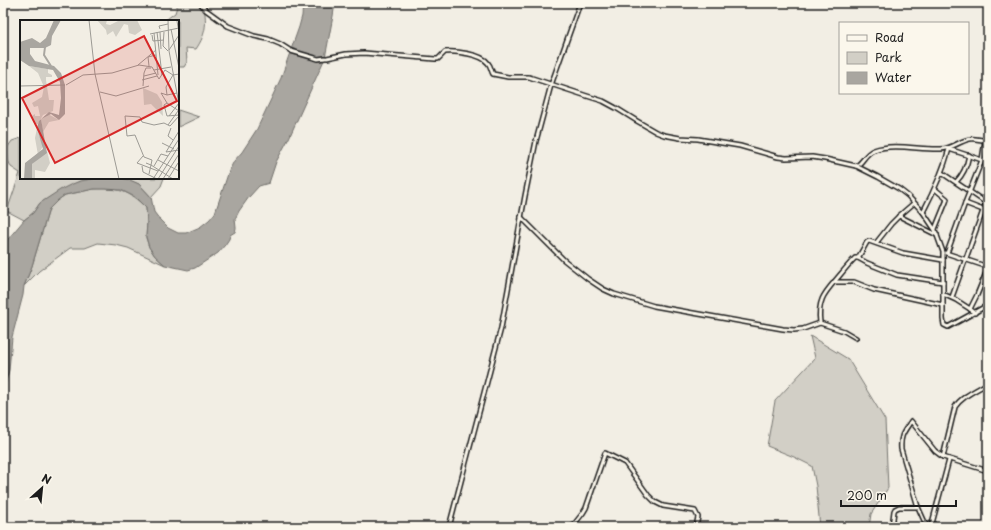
<svg xmlns="http://www.w3.org/2000/svg" width="991" height="530" font-family="'Playpen Sans',sans-serif">
	<style>
		.green { fill: #d2cfc6; stroke: #777671 }
		.water { fill: #a9a6a0; stroke: #716f6b }
		.lines { fill: none; stroke-linecap: round; stroke-linejoin: round }
		.minor-casing { stroke: #1c1c1c; stroke-width: 6 }
		.minor { stroke: #fbf7ec; stroke-width: 3 }
		.inset-river { fill: none; stroke: #a9a6a0; stroke-width: 2 }
		.inset-road { fill: none; stroke: #9c9a94; stroke-width: 1 }
		.view { fill: #d62828; fill-opacity: 0.15; stroke: #d62828; stroke-width: 2 }
		.inset-edge { fill: none; stroke: #1c1c1c; stroke-width: 2 }
	</style>
	<rect width="100%" height="100%" fill="#f2eee4"/>
	<filter id="ink" filterUnits="userSpaceOnUse"><feTurbulence type="fractalNoise" baseFrequency=".025" numOctaves="2"/><feDisplacementMap in="SourceGraphic" scale="8" xChannelSelector="R" yChannelSelector="G"/><feConvolveMatrix kernelMatrix="1 2 1 2 8 2 1 2 1" color-interpolation-filters="sRGB"/></filter>
	<g filter="url(#ink)">
		<g class="green">
			<path d="M178,3H203C207,21 207,33 196,49L186,48L187,62L184,67H178V21H164L175,13Z"/>
			<polygon points="178,110 199,117 178,127"/>
			<polygon points="21,138 21,178 97,178 80,181 40,203 33,213 24,220 7,211 20,173 11,167 8,160 7,148 12,141"/>
			<polygon points="121,178 164,178 161,186 151,197 139,184"/>
			<path d="M94,189C119,188 128,190 146,208L147,222L146,238L149,247L155,256L165,265L128,248L116,245L98,243L85,248H70L39,271L24,286L32,266L49,209L58,200L65,195Z"/>
			<polygon points="810,336 848,359 885,420 888,488 871,514 869,527 820,527 816,486 812,466 794,457 767,446 775,401 815,358"/>
		</g>
		<polygon class="water" points="303,3 335,3 333,16 325,58 289,138 276,162 269,183 259,186 249,197 239,211 235,219 236,228 235,232 230,235 229,239 225,245 218,253 195,268 188,270 165,265 155,256 149,247 146,237 147,222 146,208 135,197 121,190 105,189 94,189 65,195 58,200 49,209 32,266 24,286 23,295 12,337 9,370 3,393 3,245 24,220 33,213 40,203 60,190 70,185 80,181 97,178 121,178 130,180 139,184 151,197 154,212 160,220 168,228 178,233 186,233 200,227 209,220 215,213 229,171 234,161 242,152 257,129 281,78 299,27 302,16"/>
		<g class="lines">
			<defs>
				<g id="minor">
					<polyline points="200,3 206,10 228,26 254,36 268,39 280,44 291,51 315,58 318,59 325,58"/>
					<path d="M327,58L346,54L364,53L435,59H438L445,52C455,51 482,54 488,63C491,66 491,71 493,74L508,77H529L587,96L603,101L616,108L637,121L656,132L664,135L680,138L698,139L740,146L778,157L786,158L812,157L825,159L856,166L878,177L899,189L908,196L923,212L935,230L943,252V319L944,325L948,327L988,305"/>
					<path d="M856,166C863,163 865,153 874,150C895,143 919,150 941,149C952,149 959,141 970,139C976,138 982,141 988,140"/>
					<polyline points="942,173 985,202"/>
					<path d="M956,182C964,174 967,166 969,155"/>
					<polyline points="935,189 947,199 946,202 935,229"/>
					<polyline points="965,203 982,160 985,141"/>
					<path d="M923,212C934,191 943,171 949,149L988,162"/>
					<polyline points="899,216 914,203"/>
					<polyline points="521,217 564,260 588,279 603,289 614,294 654,306 783,329 794,330 803,329 820,323 844,331 856,338"/>
					<polyline points="876,243 891,224 899,216 937,235"/>
					<polyline points="946,253 988,267"/>
					<polyline points="947,253 965,203 983,210"/>
					<polyline points="858,258 867,242 869,241 903,253 943,260"/>
					<polyline points="834,282 854,282 874,290 943,305"/>
					<polyline points="943,294 956,300 970,309"/>
					<polyline points="952,297 988,197"/>
					<polyline points="975,313 970,309 977,295 988,268"/>
					<path d="M820,323C817,298 826,292 840,275C845,269 850,263 855,258H858L867,263L897,275L943,282"/>
					<path d="M943,457L955,407C962,396 977,390 988,383"/>
					<polyline points="449,527 501,328 525,196 536,141 551,85 580,3"/>
					<polyline points="572,527 583,513 586,508 605,453 625,463 648,495 655,502 663,506 695,511 698,517 696,527"/>
					<polyline points="892,527 894,511 895,509 899,507 918,507"/>
					<path d="M927,527L918,507L901,449C900,435 904,432 911,421L935,451L943,457L988,471"/>
					<polyline points="931,527 949,460"/>
				</g>
			</defs>
			<use href="#minor" class="minor-casing"/>
			<use href="#minor" class="minor"/>
		</g>
	</g>
	<g transform="translate(20 20)">
		<rect width="159" height="159" fill="#f2eee4"/>
		<path d="M77,0H87L86,4L90,5L100,0H117L122,10L115,15L109,13L108,5L104,4L96,17L93,11L87,15L86,10ZM9,46L28,49V53L32,55V57H26V60L29,80H34L33,91L23,95L18,104H16L12,96L15,94V96H20L18,86L14,87L12,83L22,77L24,67L18,53ZM123,68L137,74L142,82L143,96L131,84L124,85ZM28,94L39,100L29,102L23,112L21,99ZM17,108L23,126L18,135L15,118ZM27,131L30,143L25,152L15,150V159H12V144Z" fill="#d2cfc6"/>
		<path d="M34,0H41L32,16L31,25L25,28H10V34L15,41L34,46L41,53L45,65V94L39,100L31,94L21,99L27,133L12,144V159H4L5,143L23,129L17,108L19,101L29,92L39,95L41,78L40,62L33,50L9,46L0,40V22L12,18L20,23L26,18Z" fill="#a9a6a0"/>
		<path class="inset-river" d="M25,27L24,35L31,46"/>
		<path class="inset-road" d="M69,0L75,54L99,159M148,0L149,31L159,84M157,1L159,13M140,9L139,6L148,4M151,9L159,48M137,12L142,55M140,12L141,29M144,12L143,26L148,31M134,13L138,55M130,14L159,8M132,15L133,21L144,20M149,30L159,15M118,45L136,30M129,46L128,37L136,35M134,50L151,47M124,56L136,53M122,60L137,56M46,65L63,55L92,53L119,45L132,47L139,59L145,50L153,55M0,66L45,65M123,66L124,53L126,48H131M80,72L96,76L129,66M141,73L147,83L159,91M141,73L147,75L157,73M147,75L146,67L153,55L159,54M147,83L144,85L147,96L159,95M149,96L159,83M148,105L158,91M151,108L148,116L153,120M159,111L146,132L159,130M142,123L154,129M123,136L117,143L138,151M138,140L159,151M126,143L131,145L129,154M122,146L123,152L137,159M134,146L141,134L148,136M133,159L159,119M138,159L159,126M143,159L159,134M148,159L158,143M153,159L131,145L132,140L124,137L115,115L107,116L105,96L120,97L122,102L134,105L144,103L150,106L159,96"/>
		<path class="view" d="M124,16L157,81L35,143L2,78Z"/>
		<rect width="159" height="159" class="inset-edge"/>
	</g>
	<rect width="991" height="530" fill="none" stroke="#fbf7ec" stroke-width="16"/>
	<rect x="8" y="8" width="975" height="514" fill="none" stroke="#1c1c1c" stroke-width="1.5" filter="url(#ink)"/>
	<rect x="839" y="22" width="130" height="72" fill="#fbf7ec" stroke="#a29f99"/>
	<rect x="847" y="35" width="20" height="6" fill="#fbf7ec" stroke="#a29f99"/>
	<text x="875" y="42" font-size="12" fill="#1c1c1c">Road</text>
	<rect x="847" y="52" width="20" height="12" fill="#d2cfc6" stroke="#a29f99"/>
	<text x="875" y="62" font-size="12" fill="#1c1c1c">Park</text>
	<rect x="847" y="72" width="20" height="12" fill="#a9a6a0" stroke="#a29f99"/>
	<text x="875" y="82" font-size="12" fill="#1c1c1c">Water</text>
	<g transform="translate(42 488) rotate(27)" stroke="#fbf7ec" stroke-width="3" paint-order="stroke">
	<path d="M0-3L7 15L0 10L-7 15Z" fill="#1c1c1c"/>
	<text y="-6" font-size="11" font-weight="bold" text-anchor="middle" fill="#1c1c1c">N</text>
	</g>
	<path d="M841 500v6h115v-6" fill="none" stroke="#1c1c1c" stroke-width="2"/>
	<text x="847" y="500" font-size="12" fill="#1c1c1c" stroke="#fbf7ec" stroke-width="3" paint-order="stroke">200 m</text>
</svg>
